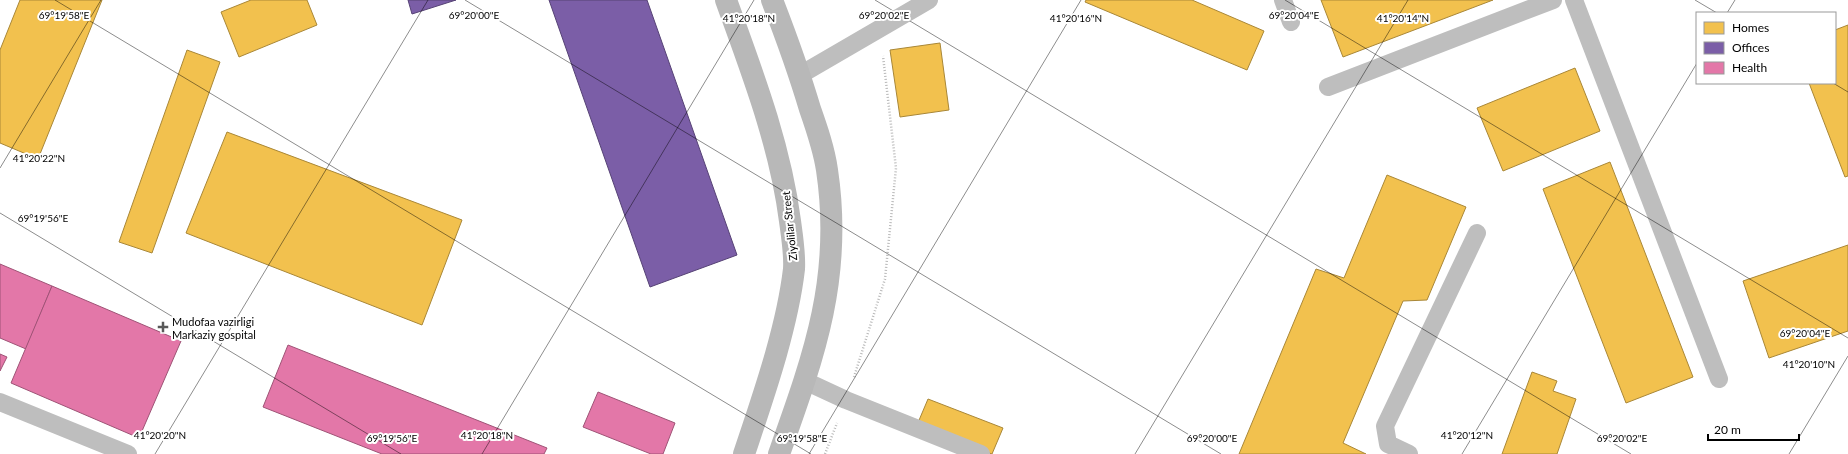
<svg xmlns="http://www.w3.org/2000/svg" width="1848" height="454" font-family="Lato,sans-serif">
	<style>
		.homes { fill: #f2c14e; stroke: #a98737 }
		.offices { fill: #7b5ea7; stroke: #564275 }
		.health { fill: #e377a8; stroke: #9f5376 }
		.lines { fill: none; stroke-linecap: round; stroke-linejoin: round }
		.path { stroke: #b9b9b9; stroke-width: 2.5; stroke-dasharray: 1 2; stroke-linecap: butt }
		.lane { stroke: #bebebe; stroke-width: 18 }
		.secondary { stroke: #b8b8b8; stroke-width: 22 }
		.ticks { fill: none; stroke: #000; stroke-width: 1; stroke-opacity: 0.45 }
		.poi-dot { fill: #595959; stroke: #fff; stroke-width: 1.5 }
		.labels { text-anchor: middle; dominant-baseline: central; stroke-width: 4; stroke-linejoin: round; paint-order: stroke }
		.street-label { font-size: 11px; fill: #000; stroke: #fff }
		.poi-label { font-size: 11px; fill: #000; stroke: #fff; text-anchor: start }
		.ticks-label { font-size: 10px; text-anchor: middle; fill: #000; stroke: #fff; stroke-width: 4; stroke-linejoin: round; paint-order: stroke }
	</style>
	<rect width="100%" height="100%" fill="#fff"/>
	<g class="homes">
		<polygon points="20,0 102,0 38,159 0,143 0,50"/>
		<polygon points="251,0 307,0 317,25 239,57 221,12"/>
		<polygon points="1086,0 1192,0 1264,31 1247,70 1085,2"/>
		<polygon points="1321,0 1493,0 1343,57"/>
		<polygon points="1848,25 1848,176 1845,177 1809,83 1835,83 1835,30"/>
		<polygon points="940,43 949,110 900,117 890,50"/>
		<polygon points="187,50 220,62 152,253 119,242"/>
		<polygon points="1575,68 1600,131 1503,171 1477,108"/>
		<polygon points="227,132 462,220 422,325 186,233"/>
		<polygon points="1610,162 1693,377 1626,403 1543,189"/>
		<polygon points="1387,175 1466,207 1427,300 1403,301 1343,443 1366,454 1239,454 1316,269 1344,278"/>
		<polygon points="1848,245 1848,331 1769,358 1743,281"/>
		<polygon points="1532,372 1557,381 1553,391 1576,399 1557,454 1502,454"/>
		<polygon points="928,399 1003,428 992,454 917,425"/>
	</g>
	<g class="offices">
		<polygon points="408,0 456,0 412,14"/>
		<polygon points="549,0 647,0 737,255 650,287"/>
	</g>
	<g class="health">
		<polygon points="0,264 52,286 26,349 0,338"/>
		<polygon points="52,286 181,341 139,438 11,383"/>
		<polygon points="288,345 547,448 544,454 382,454 263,407"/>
		<polygon points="0,354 7,357 0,371"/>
		<polygon points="598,392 675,423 663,454 651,454 583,427"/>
	</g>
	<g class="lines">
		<g class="path">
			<polyline points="854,377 885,279 896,168 883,56"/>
			<polyline points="825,454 837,423"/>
		</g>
		<g class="lane">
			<polyline points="1283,0 1291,22"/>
			<polyline points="1574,0 1719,379"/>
			<polyline points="800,75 929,0"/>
			<polyline points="1328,87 1553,0"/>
			<polyline points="805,381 846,400 981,454"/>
			<polyline points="0,402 128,454"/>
			<polyline points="1409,454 1388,444 1385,426 1477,233"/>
		</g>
		<g class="secondary">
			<path d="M726,0C752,72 780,144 790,221C792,236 795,254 794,269C787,329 763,397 744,454"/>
			<path d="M772,0C786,36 799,72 810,109C817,129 824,149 827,170C843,277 814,356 779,454"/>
		</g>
	</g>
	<path class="ticks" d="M55,0L811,454M465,0L1221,454M875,0L1631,454M1285,0L1848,338M1695,0L1717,13M1727,13L1735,0M1833,83L1848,92M0,168L101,0M0,213L401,454M155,454L428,0M482,454L754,0M809,454L1081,0M1135,454L1408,0M1462,454L1697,63M1789,454L1848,356"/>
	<path class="poi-dot" d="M161 321h4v4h4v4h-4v4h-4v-4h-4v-4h4z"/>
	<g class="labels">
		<g class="street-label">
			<text transform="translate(789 226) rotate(-96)">Ziyolilar Street</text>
		</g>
		<g class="poi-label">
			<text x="172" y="321">Mudofaa vazirligi<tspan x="172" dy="13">Markaziy gospital</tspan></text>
		</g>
	</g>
	<g class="ticks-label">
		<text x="884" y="19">69°20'02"E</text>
		<text x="1294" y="19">69°20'04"E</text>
		<text x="64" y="19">69°19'58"E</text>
		<text x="474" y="19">69°20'00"E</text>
		<text x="749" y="22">41°20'18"N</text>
		<text x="1076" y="22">41°20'16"N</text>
		<text x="1403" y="22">41°20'14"N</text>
		<text x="39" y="162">41°20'22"N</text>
		<text x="43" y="222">69°19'56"E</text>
		<text x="1805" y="337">69°20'04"E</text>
		<text x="1809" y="368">41°20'10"N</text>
		<text x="160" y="439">41°20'20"N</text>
		<text x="487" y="439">41°20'18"N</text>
		<text x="1467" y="439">41°20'12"N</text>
		<text x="392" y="442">69°19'56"E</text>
		<text x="802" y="442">69°19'58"E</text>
		<text x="1212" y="442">69°20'00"E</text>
		<text x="1622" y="442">69°20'02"E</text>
	</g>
	<rect x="1696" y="12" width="140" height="72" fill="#ffffff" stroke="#999999"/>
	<rect x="1704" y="22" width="20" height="12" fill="#f2c14e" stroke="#999999"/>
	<text x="1732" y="32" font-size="12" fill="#000000">Homes</text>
	<rect x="1704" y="42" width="20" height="12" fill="#7b5ea7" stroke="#999999"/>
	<text x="1732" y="52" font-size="12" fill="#000000">Offices</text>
	<rect x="1704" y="62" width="20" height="12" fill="#e377a8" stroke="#999999"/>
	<text x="1732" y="72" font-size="12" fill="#000000">Health</text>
	<path d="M1708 434v6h91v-6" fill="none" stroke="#000000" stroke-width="2"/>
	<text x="1714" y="434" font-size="12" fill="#000000" stroke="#ffffff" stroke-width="3" paint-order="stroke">20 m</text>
</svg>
